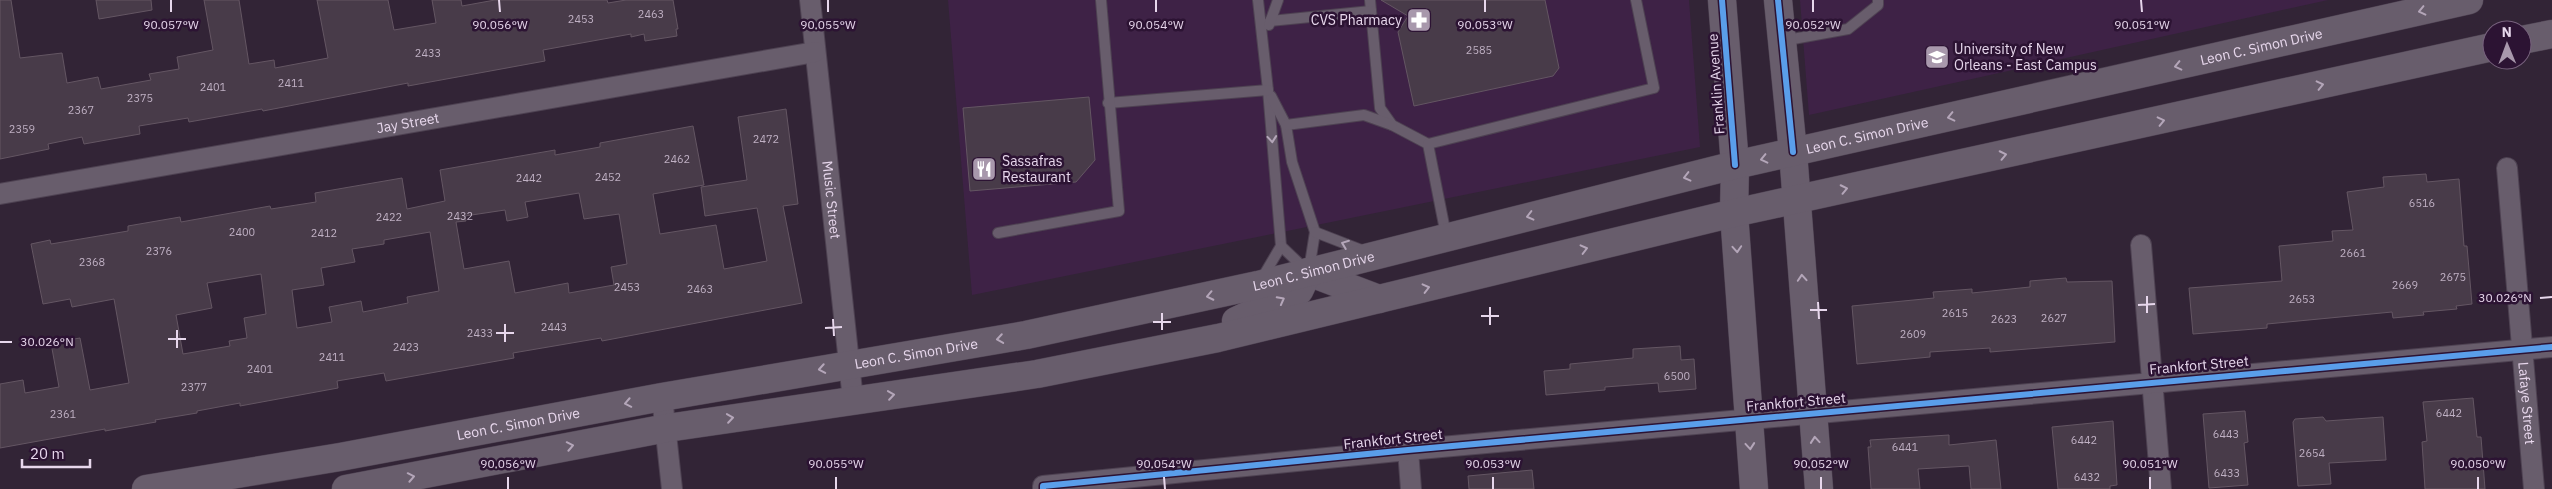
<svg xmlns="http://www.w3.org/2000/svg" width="2552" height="489" font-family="'IBM Plex Sans',sans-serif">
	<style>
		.built { fill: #3e2246 }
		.building { fill: #483b49; stroke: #645663; fill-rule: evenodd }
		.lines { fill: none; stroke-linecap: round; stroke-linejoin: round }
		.lane-casing { stroke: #4e4252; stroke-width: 12 }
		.street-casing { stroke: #4e4252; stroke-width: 22 }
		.secondary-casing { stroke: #4e4252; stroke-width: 29 }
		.lane { stroke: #685d6c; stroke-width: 10 }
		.street { stroke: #685d6c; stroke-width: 20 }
		.secondary { stroke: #685d6c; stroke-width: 28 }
		.cycleway-casing { stroke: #2c1333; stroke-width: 9 }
		.cycleway { stroke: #5a9eea; stroke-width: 6 }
		.oneway { stroke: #b4a6b9 }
		.ticks { fill: none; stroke: #e7d7ec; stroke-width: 2 }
		.labels { text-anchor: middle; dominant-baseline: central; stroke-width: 5; stroke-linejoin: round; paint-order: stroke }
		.number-label { font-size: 11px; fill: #bfb0c3 }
		.poi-label { font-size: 14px; fill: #e7d7ec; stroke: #2c1333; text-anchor: start }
		.street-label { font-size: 14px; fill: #e7d7ec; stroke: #2c1333 }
		.ticks-label { font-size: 12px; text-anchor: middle; fill: #e7d7ec; stroke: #2c1333; stroke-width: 5; stroke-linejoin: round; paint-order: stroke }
	</style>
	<rect width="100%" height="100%" fill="#322436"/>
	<g class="built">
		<polygon points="948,0 1689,0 1700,147 972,295"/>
		<polygon points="1800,0 2328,0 1809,115"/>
	</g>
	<g class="building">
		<polygon points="0,0 11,0 20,58 62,53 67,83 98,77 101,89 151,80 149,74 179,69 177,57 213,50 204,0 239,0 249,64 274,60 275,68 328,58 317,0 388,0 394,30 436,23 432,0 461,0 462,6 495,0 607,0 608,3 626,0 673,0 678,29 676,29 677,36 645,41 644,34 631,37 631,34 543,50 545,61 408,86 408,83 263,111 262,109 189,122 188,118 139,126 140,134 84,144 82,137 48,144 49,149 0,159"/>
		<polygon points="96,0 151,0 152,10 99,19"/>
		<polygon points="1381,0 1545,0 1559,68 1553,76 1414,106 1398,32 1408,16"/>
		<polygon points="1089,97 1095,160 1076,182 970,191 963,108"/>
		<path d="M786,109L798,204L783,206L802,303L602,341L601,338L513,353L514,358L386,381L384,373L337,381L338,388L240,406V403L197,411V413L155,420L156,422L105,431V429L0,448V384L23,380L25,393L59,387L51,343L80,338L90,390L129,383L114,299L72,307L70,299L43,304L31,244L50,240L51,244L128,231V226L180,217L181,222L270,206L271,209L316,202L315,193L402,178L407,209L445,201L440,170L555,150V155L600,147V143L693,126L704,185L653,194L660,234L716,225L724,269L767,261L757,208L705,216L701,187L747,180L738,117ZM579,193L584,219L619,214L627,264L611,267L614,285L569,293L568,283L515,293L509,261L464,269L456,222L466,221L465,216L505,210L507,221L528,217L525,202ZM430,232L439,291L407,297L408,303L363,312L361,301L329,307L332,322L297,328L292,290L324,285L321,268L355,262L352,249L384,244V240ZM261,274L266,314L244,318L247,338L229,341L230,346L183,354L176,315L212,308L207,283Z"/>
		<polygon points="2426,174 2427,182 2459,179 2464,246 2467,246 2472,304 2456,306 2457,309 2423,312 2424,315 2393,318 2392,312 2267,324 2267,328 2193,334 2189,288 2282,281 2279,246 2333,241 2332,231 2353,230 2347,192 2384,187 2383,177"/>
		<polygon points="2066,278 2067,282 2112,281 2115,342 1990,352 1990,348 1930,352 1930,357 1857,364 1852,306 1934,298 1933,292 1972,289 1972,293 2030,287 2030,281"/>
		<polygon points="1680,346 1681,360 1694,359 1696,389 1659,392 1658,383 1605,387 1605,390 1546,395 1544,371 1570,369 1570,364 1633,358 1633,349"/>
		<polygon points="2473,398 2477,437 2481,437 2485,489 2425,489 2422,442 2427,441 2423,402"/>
		<polygon points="2245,411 2248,442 2244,443 2248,485 2209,488 2203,414"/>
		<polygon points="2323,417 2326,421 2383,417 2386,460 2329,463 2331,484 2298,486 2293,422 2295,419"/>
		<polygon points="2113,421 2117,485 2110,486 2110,489 2058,489 2052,427"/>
		<polygon points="1949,435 1949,445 1996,440 2001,489 1971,489 1969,466 1918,469 1920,489 1871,489 1868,447 1871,447 1870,440"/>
		<polygon points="1532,470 1534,489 1469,489 1468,476"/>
	</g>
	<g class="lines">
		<defs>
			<g id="lane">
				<polyline points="1258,0 1268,90 1281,246 1261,280"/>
				<polyline points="1370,0 1380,108 1392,125 1428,144"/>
				<polyline points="1270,21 1371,11"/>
				<polyline points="1269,25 1278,0"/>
				<polyline points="1782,41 1848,29 1878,5 1878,0"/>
				<polyline points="1271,96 1286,125 1292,162 1315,232 1309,270"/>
				<polyline points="1108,103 1268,90"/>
				<polyline points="1286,125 1364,115 1392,125"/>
				<polyline points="1315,232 1364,251"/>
				<polyline points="998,233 1119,211 1101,0"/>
				<polyline points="1446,235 1428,144 1654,88 1636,0"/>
				<polyline points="1281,246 1305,269"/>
			</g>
			<g id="street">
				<path id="s1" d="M810,0L853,400"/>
				<path id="s2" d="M2507,168L2534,489"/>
				<path id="s3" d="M0,194L815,52"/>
				<polyline points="2141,245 2161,489"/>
				<polyline points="662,397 672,489"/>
				<polyline points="1408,450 1411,489"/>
				<polyline points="1043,489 1043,486 1408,450 2552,347"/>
			</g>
			<g id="secondary">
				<polyline points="1722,0 1735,165 1734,213 1754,489"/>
				<polyline points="1778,0 1793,152 1819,489"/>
				<polyline points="2522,40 2552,34"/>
				<polyline points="1308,272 1379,299"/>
				<polyline points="1236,321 1299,291 1308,272"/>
				<path id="s4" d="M146,489L340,457L662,397L1026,335L1258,285L1735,165L2469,0"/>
				<polyline points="346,489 667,428 1037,374 1218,338 1734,213 2492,47"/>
			</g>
		</defs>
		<use href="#lane" class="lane-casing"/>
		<use href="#street" class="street-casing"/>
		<use href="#secondary" class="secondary-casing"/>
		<use href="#lane" class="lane"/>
		<use href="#street" class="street"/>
		<use href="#secondary" class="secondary"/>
		<defs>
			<g id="cycleway">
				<polyline points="1722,0 1735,165"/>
				<polyline points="1778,0 1793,152"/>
				<polyline points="1043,489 1043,486 1408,450 2552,347"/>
			</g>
		</defs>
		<use href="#cycleway" class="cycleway-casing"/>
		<use href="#cycleway" class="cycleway"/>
	</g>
	<defs><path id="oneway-chevron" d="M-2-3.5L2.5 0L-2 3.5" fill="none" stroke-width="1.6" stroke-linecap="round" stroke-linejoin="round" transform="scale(1.25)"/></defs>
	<g class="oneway">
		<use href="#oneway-chevron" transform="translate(2422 11) rotate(167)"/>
		<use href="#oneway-chevron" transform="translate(2178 66) rotate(167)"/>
		<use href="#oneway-chevron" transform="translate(2320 85) rotate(-13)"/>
		<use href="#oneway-chevron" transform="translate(1951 117) rotate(167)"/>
		<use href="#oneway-chevron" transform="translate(2161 121) rotate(-13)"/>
		<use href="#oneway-chevron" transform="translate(1272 139) rotate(85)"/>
		<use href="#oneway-chevron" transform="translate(2003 155) rotate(-12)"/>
		<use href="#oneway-chevron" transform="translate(1764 159) rotate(167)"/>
		<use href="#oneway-chevron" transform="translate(1687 177) rotate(166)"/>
		<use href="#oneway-chevron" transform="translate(1844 189) rotate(-12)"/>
		<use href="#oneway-chevron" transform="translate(1530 216) rotate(166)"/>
		<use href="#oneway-chevron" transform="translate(1345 244) rotate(-159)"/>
		<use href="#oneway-chevron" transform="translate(1584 249) rotate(-14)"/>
		<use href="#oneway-chevron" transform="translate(1737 249) rotate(86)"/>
		<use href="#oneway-chevron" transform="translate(1802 278) rotate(-94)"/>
		<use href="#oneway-chevron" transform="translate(1426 288) rotate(-14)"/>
		<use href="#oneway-chevron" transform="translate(1210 296) rotate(168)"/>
		<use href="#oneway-chevron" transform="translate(1281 300) rotate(-28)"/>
		<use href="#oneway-chevron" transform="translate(1000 339) rotate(171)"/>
		<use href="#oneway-chevron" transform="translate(822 369) rotate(170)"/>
		<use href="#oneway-chevron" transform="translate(891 395) rotate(-8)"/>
		<use href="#oneway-chevron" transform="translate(628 403) rotate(169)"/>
		<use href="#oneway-chevron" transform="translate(730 418) rotate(-8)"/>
		<use href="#oneway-chevron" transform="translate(1815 440) rotate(-95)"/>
		<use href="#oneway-chevron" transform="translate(570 446) rotate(-11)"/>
		<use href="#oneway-chevron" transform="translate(1750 446) rotate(85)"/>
		<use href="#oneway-chevron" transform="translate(411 477) rotate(-11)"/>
	</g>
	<path class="ticks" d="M171,0V12M499,0L500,12M828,0V12M1156,0V12M1485,0V12M1813,0V12M2141,0L2142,12M2147,296V313M2540,298L2552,297M1818,302L1819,319M2138,305L2155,304M1490,307V325M1810,310H1827M1162,313V330M1481,316H1499M833,319L834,336M1153,322H1171M505,324V342M825,328L842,327M177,330V348M496,333H514M168,339H186M0,342H12M508,477V489M836,477V489M1164,477L1165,489M1493,477V489M1821,477V489M2150,477V489M2478,477V489"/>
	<defs>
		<symbol id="pharmacy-square" viewBox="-11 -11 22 22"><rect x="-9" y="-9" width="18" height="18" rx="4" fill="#a898ac" stroke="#2c1333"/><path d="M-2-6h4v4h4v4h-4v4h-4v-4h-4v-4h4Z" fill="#fff"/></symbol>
		<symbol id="university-square" viewBox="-11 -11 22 22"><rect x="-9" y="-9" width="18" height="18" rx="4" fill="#a898ac" stroke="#2c1333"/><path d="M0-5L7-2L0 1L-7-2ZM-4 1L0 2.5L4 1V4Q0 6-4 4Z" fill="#fff"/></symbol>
		<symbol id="restaurant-square" viewBox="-11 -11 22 22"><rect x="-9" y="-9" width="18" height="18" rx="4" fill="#a898ac" stroke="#2c1333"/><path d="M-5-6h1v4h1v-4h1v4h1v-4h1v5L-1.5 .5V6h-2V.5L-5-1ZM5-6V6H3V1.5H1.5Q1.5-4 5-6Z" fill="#fff"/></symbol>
	</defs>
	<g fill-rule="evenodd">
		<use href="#pharmacy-square" x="1405" y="6" width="28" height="28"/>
		<use href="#university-square" x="1923" y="43" width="28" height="28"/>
		<use href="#restaurant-square" x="970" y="155" width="28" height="28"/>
	</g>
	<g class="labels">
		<g class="number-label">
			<text x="651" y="14">2463</text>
			<text x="581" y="19">2453</text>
			<text x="1479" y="50">2585</text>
			<text x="428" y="53">2433</text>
			<text x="291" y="83">2411</text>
			<text x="213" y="87">2401</text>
			<text x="140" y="98">2375</text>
			<text x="81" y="110">2367</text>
			<text x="22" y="129">2359</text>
			<text x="766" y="139">2472</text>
			<text x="677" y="159">2462</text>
			<text x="608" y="177">2452</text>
			<text x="529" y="178">2442</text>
			<text x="2422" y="203">6516</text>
			<text x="460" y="216">2432</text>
			<text x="389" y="217">2422</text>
			<text x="242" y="232">2400</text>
			<text x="324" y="233">2412</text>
			<text x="159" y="251">2376</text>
			<text x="2353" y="253">2661</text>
			<text x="92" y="262">2368</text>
			<text x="2453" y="277">2675</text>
			<text x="2405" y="285">2669</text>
			<text x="627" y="287">2453</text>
			<text x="700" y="289">2463</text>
			<text x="2302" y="299">2653</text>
			<text x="1955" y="313">2615</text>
			<text x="2054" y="318">2627</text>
			<text x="2004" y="319">2623</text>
			<text x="554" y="327">2443</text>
			<text x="480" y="333">2433</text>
			<text x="1913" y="334">2609</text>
			<text x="406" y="347">2423</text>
			<text x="332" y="357">2411</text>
			<text x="260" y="369">2401</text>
			<text x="1677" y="376">6500</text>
			<text x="194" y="387">2377</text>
			<text x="2449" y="413">6442</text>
			<text x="63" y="414">2361</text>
			<text x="2226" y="434">6443</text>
			<text x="2084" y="440">6442</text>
			<text x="1905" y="447">6441</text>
			<text x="2312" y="453">2654</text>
			<text x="2227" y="473">6433</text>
			<text x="2087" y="477">6432</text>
		</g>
		<g class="poi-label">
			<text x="1402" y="20" text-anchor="end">CVS Pharmacy</text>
			<text x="1954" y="49">University of New<tspan x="1954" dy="16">Orleans - East Campus</tspan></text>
			<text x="1002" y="161">Sassafras<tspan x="1002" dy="16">Restaurant</tspan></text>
		</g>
		<g class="street-label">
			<text stroke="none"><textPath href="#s4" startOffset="2162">Leon C. Simon Drive</textPath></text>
			<text transform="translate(1716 84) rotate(-94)">Franklin Avenue</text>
			<text stroke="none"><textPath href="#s3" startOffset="414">Jay Street</textPath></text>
			<text stroke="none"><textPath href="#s4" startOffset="1758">Leon C. Simon Drive</textPath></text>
			<text stroke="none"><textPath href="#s1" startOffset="201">Music Street</textPath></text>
			<text stroke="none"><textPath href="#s4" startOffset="1188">Leon C. Simon Drive</textPath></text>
			<text stroke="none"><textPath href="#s4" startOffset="782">Leon C. Simon Drive</textPath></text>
			<text transform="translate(2199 365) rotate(-5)">Frankfort Street</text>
			<text transform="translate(1796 402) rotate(-5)">Frankfort Street</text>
			<text stroke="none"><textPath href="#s2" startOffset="236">Lafaye Street</textPath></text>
			<text stroke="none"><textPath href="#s4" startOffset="378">Leon C. Simon Drive</textPath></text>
			<text transform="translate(1393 439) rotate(-6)">Frankfort Street</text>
		</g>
	</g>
	<g class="ticks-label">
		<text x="171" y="29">90.057°W</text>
		<text x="500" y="29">90.056°W</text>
		<text x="828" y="29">90.055°W</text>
		<text x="1156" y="29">90.054°W</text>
		<text x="1485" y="29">90.053°W</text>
		<text x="1813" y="29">90.052°W</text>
		<text x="2142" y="29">90.051°W</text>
		<text x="2505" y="302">30.026°N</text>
		<text x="47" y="346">30.026°N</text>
		<text x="508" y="468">90.056°W</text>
		<text x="836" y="468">90.055°W</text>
		<text x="1164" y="468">90.054°W</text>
		<text x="1493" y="468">90.053°W</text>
		<text x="1821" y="468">90.052°W</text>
		<text x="2150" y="468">90.051°W</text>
		<text x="2478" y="468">90.050°W</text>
	</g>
	<g transform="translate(2507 45) rotate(359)"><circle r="24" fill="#2c1333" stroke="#77617d"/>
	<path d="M0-4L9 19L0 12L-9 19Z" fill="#a898ac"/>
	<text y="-8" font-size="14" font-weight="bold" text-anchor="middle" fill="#e7d7ec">N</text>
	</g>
	<path d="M22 459v8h68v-8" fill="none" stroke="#e7d7ec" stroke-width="2.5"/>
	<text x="30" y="459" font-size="15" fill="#e7d7ec" stroke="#2c1333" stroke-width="4" paint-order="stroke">20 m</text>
</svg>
